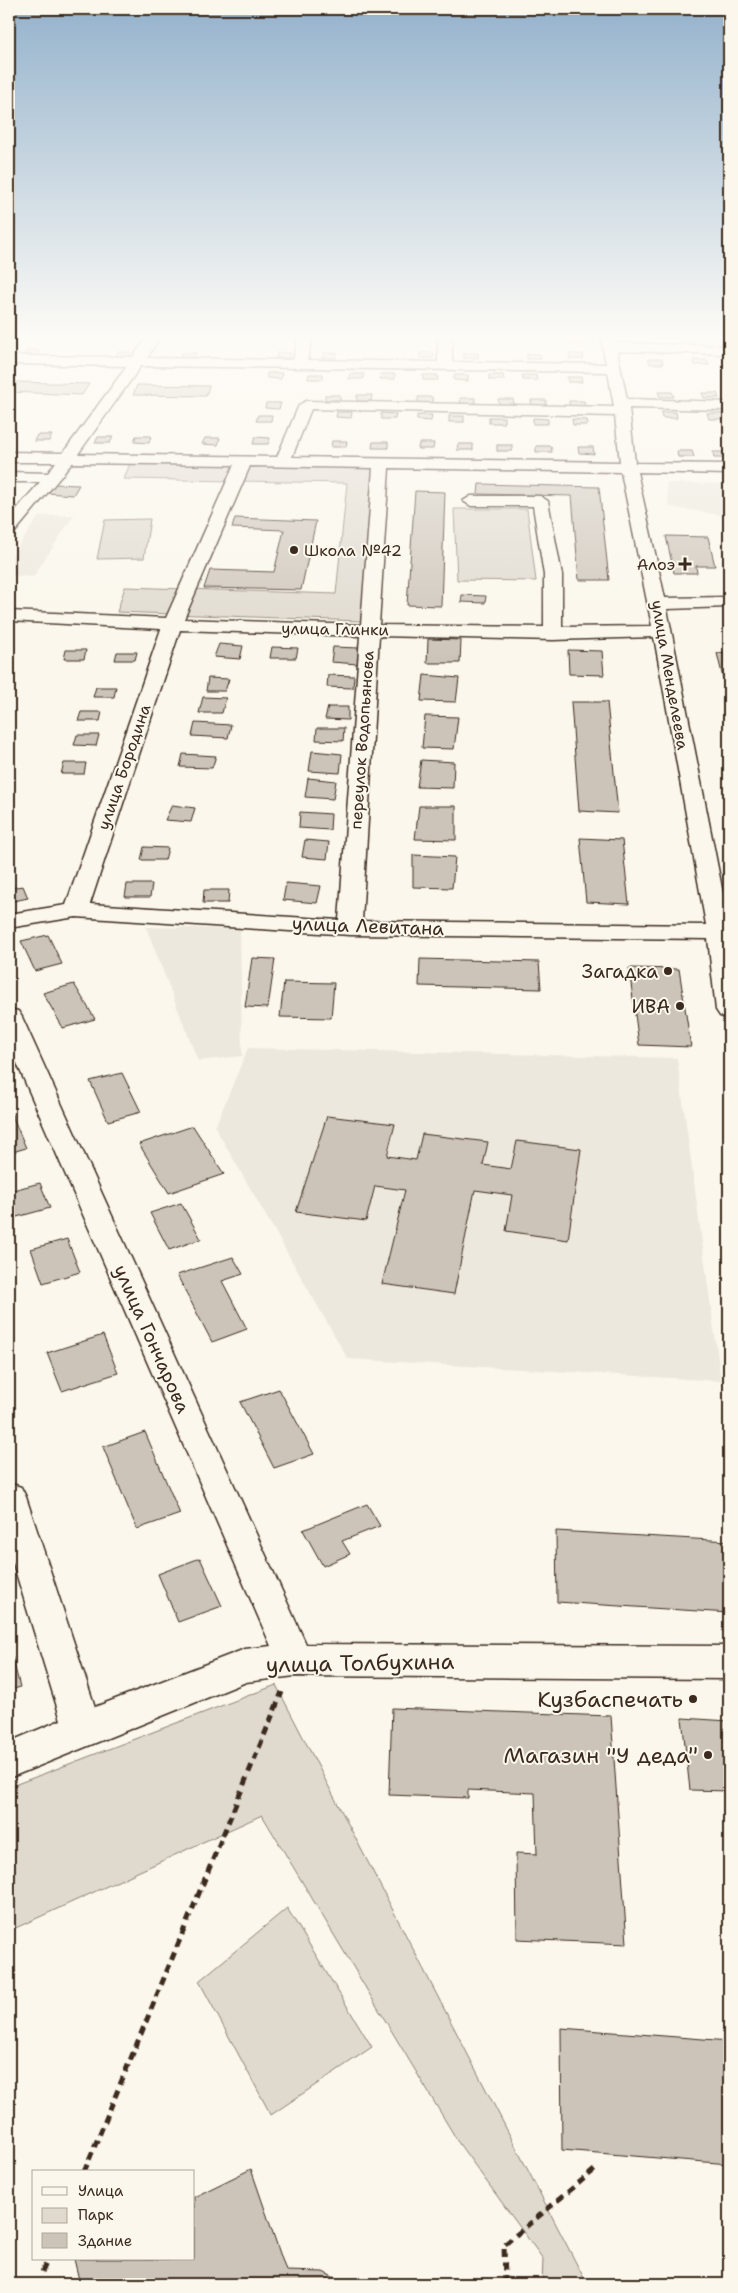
<svg xmlns="http://www.w3.org/2000/svg" width="738" height="2293" font-family="'Shantell Sans',sans-serif">
	<style>
		.built { fill: #ede8dd }
		.green { fill: #dfd9ce; stroke: #8d8276 }
		.building { fill: #ccc4b9; stroke: #3b2a1e }
		.lines { fill: none; stroke-linecap: round; stroke-linejoin: round }
		.minor-casing { stroke: #3b2a1e; stroke-width: 3 }
		.path { stroke: #3b2a1e; stroke-width: 5; stroke-dasharray: 8 5.5; stroke-linecap: butt }
		.minor { fill: #fbf7ec; fill-rule: evenodd }
		.poi-dot { fill: #3b2a1e; stroke: #fbf7ec; stroke-width: 2 }
		.labels { text-anchor: middle; dominant-baseline: central; stroke-width: 4; stroke-linejoin: round; paint-order: stroke }
		.far-poi-label { font-size: 16px; fill: #3b2a1e; stroke: #fbf7ec; text-anchor: start }
		.far-street-label { font-size: 16px; fill: #3b2a1e; stroke: #fbf7ec }
		.street-label { font-size: 19px; fill: #3b2a1e; stroke: #fbf7ec }
		.poi-label { font-size: 19px; fill: #3b2a1e; stroke: #fbf7ec; text-anchor: end }
		.near-street-label { font-size: 22px; fill: #3b2a1e; stroke: #fbf7ec }
		.near-poi-label { font-size: 22px; fill: #3b2a1e; stroke: #fbf7ec; text-anchor: end }
	</style>
	<rect width="100%" height="100%" fill="#fbf7ec"/>
	<filter id="ink" filterUnits="userSpaceOnUse"><feTurbulence type="fractalNoise" baseFrequency=".02" numOctaves="2"/><feDisplacementMap in="SourceGraphic" scale="10" xChannelSelector="R" yChannelSelector="G"/><feConvolveMatrix kernelMatrix="1 2 1 2 8 2 1 2 1" color-interpolation-filters="sRGB"/></filter>
	<g filter="url(#ink)">
		<g class="built">
			<polygon points="666,483 729,484 729,516 669,507"/>
			<polygon points="74,515 33,577 9,575 9,560 39,516"/>
			<polygon points="146,927 240,929 242,1056 198,1061"/>
			<polygon points="248,1048 677,1058 721,1381 348,1359 215,1127"/>
		</g>
		<g class="green">
			<polygon points="130,463 376,468 361,621 117,612 125,587 336,594 347,483 124,479"/>
			<polygon points="454,509 527,509 536,581 457,580"/>
			<polygon points="150,519 144,558 97,559 105,520"/>
			<polygon points="276,1685 587,2284 542,2284 543,2259 460,2145 262,1815 9,1931 9,1787"/>
			<polygon points="287,1908 372,2047 271,2115 199,1981"/>
		</g>
		<g class="building">
			<polygon points="568,339 582,339 582,344 569,344"/>
			<polygon points="27,350 40,350 38,355 24,355"/>
			<polygon points="118,352 131,352 129,357 115,357"/>
			<polygon points="182,353 196,353 194,358 180,358"/>
			<polygon points="277,353 291,353 289,358 276,358"/>
			<polygon points="323,353 337,353 336,358 322,358"/>
			<polygon points="420,353 434,353 433,358 420,358"/>
			<rect x="464" y="353" width="14" height="5"/>
			<polygon points="527,354 540,354 541,359 527,359"/>
			<polygon points="569,354 583,354 584,359 570,359"/>
			<polygon points="648,359 662,359 663,364 650,364"/>
			<polygon points="693,360 707,360 709,365 695,365"/>
			<polygon points="267,373 282,373 281,379 267,378"/>
			<polygon points="309,374 323,374 323,379 308,379"/>
			<polygon points="350,374 364,374 363,379 349,379"/>
			<polygon points="381,374 395,374 395,379 380,379"/>
			<polygon points="423,375 437,375 438,380 423,380"/>
			<polygon points="454,375 468,375 468,381 454,380"/>
			<polygon points="489,375 503,375 504,380 489,380"/>
			<polygon points="522,375 536,375 537,380 523,380"/>
			<polygon points="567,377 581,377 582,382 568,382"/>
			<polygon points="17,382 89,384 82,395 10,392"/>
			<polygon points="137,385 209,386 206,396 133,395"/>
			<polygon points="658,392 672,392 674,397 660,397"/>
			<polygon points="702,393 717,393 719,398 704,398"/>
			<rect x="325" y="395" width="15" height="5"/>
			<polygon points="357,395 372,395 371,401 357,401"/>
			<polygon points="418,397 432,397 433,403 418,403"/>
			<polygon points="460,398 475,398 475,404 461,404"/>
			<polygon points="498,399 513,399 514,405 499,404"/>
			<polygon points="531,400 546,400 546,405 532,405"/>
			<polygon points="569,401 584,401 585,407 570,407"/>
			<polygon points="266,403 281,403 279,409 265,408"/>
			<polygon points="337,412 352,412 351,418 336,417"/>
			<polygon points="661,412 676,412 677,418 662,418"/>
			<polygon points="381,413 396,414 395,419 381,419"/>
			<polygon points="707,413 722,413 724,419 709,419"/>
			<polygon points="258,415 272,415 271,421 256,421"/>
			<polygon points="417,415 432,415 431,421 417,420"/>
			<rect x="449" y="416" width="15" height="6"/>
			<rect x="489" y="417" width="15" height="6"/>
			<polygon points="533,418 548,419 548,424 533,424"/>
			<polygon points="572,419 587,420 588,425 573,425"/>
			<polygon points="37,435 52,435 49,441 34,441"/>
			<polygon points="136,436 151,436 149,443 134,442"/>
			<polygon points="98,437 113,437 110,443 95,443"/>
			<polygon points="255,437 270,438 268,444 253,444"/>
			<polygon points="205,438 220,438 218,445 202,444"/>
			<polygon points="332,441 347,441 346,447 331,447"/>
			<polygon points="373,442 388,442 388,448 372,448"/>
			<polygon points="419,443 434,443 433,449 418,449"/>
			<polygon points="458,444 473,444 473,450 457,450"/>
			<rect x="497" y="445" width="15" height="6"/>
			<polygon points="536,446 551,446 552,452 536,452"/>
			<polygon points="578,447 593,447 594,454 579,453"/>
			<polygon points="677,451 692,451 694,457 678,457"/>
			<polygon points="713,452 729,452 729,458 714,458"/>
			<polygon points="53,484 79,485 73,495 47,493"/>
			<polygon points="479,484 599,487 609,580 579,580 572,496 478,494"/>
			<polygon points="415,491 445,492 441,606 407,605"/>
			<polygon points="235,518 316,521 301,590 204,588 210,570 274,572 284,530 232,528"/>
			<polygon points="666,536 708,537 715,566 696,566 697,573 674,573"/>
			<polygon points="462,595 486,596 485,603 461,602"/>
			<polygon points="428,639 461,640 460,663 427,663"/>
			<polygon points="219,644 243,646 240,659 214,657"/>
			<polygon points="272,647 298,648 296,658 270,658"/>
			<polygon points="333,647 359,648 358,664 331,662"/>
			<polygon points="66,650 86,650 84,659 64,659"/>
			<polygon points="568,650 602,651 604,675 569,674"/>
			<polygon points="117,652 137,652 135,660 115,660"/>
			<polygon points="717,653 729,654 729,679 723,678"/>
			<polygon points="328,675 354,676 353,688 327,687"/>
			<polygon points="424,675 459,678 456,702 421,701"/>
			<polygon points="208,678 229,679 225,691 206,691"/>
			<polygon points="96,687 116,687 114,697 93,697"/>
			<polygon points="203,697 226,698 222,713 199,713"/>
			<polygon points="571,702 607,702 618,813 579,811"/>
			<polygon points="328,707 348,707 348,720 325,719"/>
			<polygon points="81,712 102,712 100,721 78,721"/>
			<polygon points="425,716 458,717 454,749 422,748"/>
			<polygon points="195,723 231,725 228,738 192,736"/>
			<polygon points="317,728 344,728 343,741 316,740"/>
			<polygon points="77,735 99,735 96,746 74,745"/>
			<polygon points="312,751 342,754 340,773 309,771"/>
			<polygon points="183,754 216,756 212,768 180,767"/>
			<polygon points="421,760 454,762 453,788 417,787"/>
			<polygon points="64,763 86,763 84,774 61,774"/>
			<polygon points="308,778 336,781 333,799 305,797"/>
			<polygon points="172,805 195,808 191,822 165,820"/>
			<polygon points="419,806 456,806 456,840 415,839"/>
			<polygon points="300,812 331,814 330,830 299,828"/>
			<polygon points="580,838 622,840 629,904 586,902"/>
			<polygon points="305,840 329,842 327,859 302,857"/>
			<polygon points="144,847 168,848 165,860 141,860"/>
			<polygon points="413,855 455,857 452,888 413,887"/>
			<polygon points="286,883 321,886 317,903 283,900"/>
			<polygon points="127,884 152,884 150,897 125,897"/>
			<polygon points="23,886 28,898 9,902 9,888"/>
			<polygon points="204,890 229,890 228,903 203,903"/>
			<polygon points="48,935 62,964 35,971 21,941"/>
			<polygon points="252,958 275,959 268,1008 245,1007"/>
			<polygon points="420,959 539,962 541,989 419,986"/>
			<polygon points="629,968 679,969 691,1047 639,1045"/>
			<polygon points="284,982 334,983 331,1018 280,1017"/>
			<polygon points="74,984 95,1019 63,1028 43,993"/>
			<polygon points="122,1073 141,1112 108,1121 90,1081"/>
			<polygon points="9,1108 26,1148 9,1153"/>
			<polygon points="327,1116 395,1124 387,1156 416,1160 422,1134 488,1142 483,1165 511,1169 517,1141 581,1149 568,1240 506,1231 512,1195 475,1190 454,1294 382,1284 405,1190 375,1186 366,1221 296,1212"/>
			<polygon points="193,1126 224,1174 169,1193 139,1144"/>
			<polygon points="40,1183 50,1208 13,1218 9,1207 9,1191"/>
			<polygon points="181,1203 201,1239 169,1250 150,1213"/>
			<polygon points="67,1239 80,1272 43,1283 31,1249"/>
			<polygon points="233,1257 243,1274 222,1281 247,1329 212,1342 177,1275"/>
			<polygon points="103,1335 118,1373 62,1391 47,1353"/>
			<polygon points="279,1389 314,1454 274,1468 240,1402"/>
			<polygon points="145,1432 180,1514 137,1529 103,1447"/>
			<polygon points="367,1504 380,1526 342,1541 350,1554 323,1566 303,1530"/>
			<polygon points="556,1531 729,1541 729,1613 557,1602"/>
			<polygon points="200,1558 222,1606 178,1622 158,1574"/>
			<polygon points="12,1656 20,1687 9,1691 9,1657"/>
			<polygon points="392,1708 611,1716 627,1944 517,1939 516,1853 537,1854 535,1793 468,1790 468,1798 389,1795"/>
			<polygon points="682,1718 729,1721 729,1791 690,1790"/>
			<polygon points="561,2028 729,2041 729,2164 562,2150"/>
			<polygon points="251,2169 286,2271 323,2272 347,2284 80,2284 74,2259 194,2259 194,2197"/>
		</g>
		<g class="lines">
			<defs>
				<g id="minor">
					<path d="M146,339H159L147,358L293,360L298,339H312L307,360L438,362V339H452V362L606,364L601,339H615L616,343L729,346V354L617,351L627,399L729,402V410L629,408L635,463L729,464V474L637,472L665,598L729,597V607L667,609L729,924V1018L720,1016L716,1010L708,939L350,935L76,917L9,928V914L66,905L161,629L9,621V611L166,618L234,465L72,463L15,532L9,533V518L40,482H9V472L48,473L56,462H9V452L63,453L127,366L9,364V356L133,357ZM141,366L608,372L614,407L306,401L299,405L277,457L78,454ZM311,409L615,416L620,462L292,457ZM250,466L373,468L361,625L184,619ZM389,468L621,472L652,626L562,627V575L548,501L540,496H471L463,501L471,506H533L544,575V627L379,625ZM180,630L360,636L339,920L90,904ZM379,636L553,640L654,637L706,925L362,921Z"/>
					<polygon points="9,1009 18,1011 22,1017 306,1644 729,1646 729,1679 295,1676 246,1682 9,1778 9,1742 61,1720 9,1550 9,1483 21,1487 26,1497 95,1707 245,1649 271,1646 9,1045"/>
				</g>
			</defs>
			<use href="#minor" class="minor-casing"/>
			<g class="path">
				<polyline points="84,2172 282,1692"/>
				<polyline points="42,2272 48,2259"/>
				<polyline points="505,2284 504,2245 598,2167"/>
			</g>
			<use href="#minor" class="minor"/>
		</g>
	</g>
	<linearGradient id="sky" x2="0" y2="1"><stop stop-color="#94b2cc"/><stop offset="0.51" stop-color="#fdfbf6"/><stop offset="1" stop-color="#fdfbf6" stop-opacity="0"/></linearGradient>
	<rect width="738" height="660" fill="url(#sky)"/>
	<g class="poi-dot">
		<circle cx="294" cy="550" r="5"/>
		<path d="M682.5 556.5h5v5h5v5h-5v5h-5v-5h-5v-5h5z"/>
		<circle cx="668" cy="971" r="5"/>
		<circle cx="680" cy="1006" r="5"/>
		<circle cx="693" cy="1699" r="5"/>
		<circle cx="708" cy="1755" r="5"/>
	</g>
	<g class="labels">
		<g class="far-poi-label">
			<text x="304" y="550">Школа №42</text>
			<text x="675" y="564" text-anchor="end">Алоэ</text>
		</g>
		<g class="far-street-label">
			<text transform="translate(335 629) rotate(1)">улица Глинки</text>
			<text transform="translate(670 675) rotate(80)">улица Менделеева</text>
			<text transform="translate(362 740) rotate(-86)">переулок Водопьянова</text>
			<text transform="translate(124 767) rotate(-71)">улица Бородина</text>
		</g>
		<g class="street-label">
			<text transform="translate(368 926) rotate(2)">улица Левитана</text>
			<text transform="translate(152 1339) rotate(66)">улица Гончарова</text>
		</g>
		<g class="poi-label">
			<text x="658" y="971">Загадка</text>
			<text x="670" y="1006">ИВА</text>
		</g>
		<g class="near-street-label">
			<text transform="translate(360 1663) rotate(-1)">улица Толбухина</text>
		</g>
		<g class="near-poi-label">
			<text x="683" y="1699">Кузбаспечать</text>
			<text x="698" y="1755">Магазин "У деда"</text>
		</g>
	</g>
	<rect width="738" height="2293" fill="none" stroke="#fbf7ec" stroke-width="30"/>
	<rect x="15" y="15" width="708" height="2263" fill="none" stroke="#3b2a1e" stroke-width="2" filter="url(#ink)"/>
	<rect x="32" y="2170" width="162" height="90" fill="#fbf7ec" stroke="#aea59a"/>
	<rect x="42" y="2187" width="25" height="8" fill="#fbf7ec" stroke="#aea59a"/>
	<text x="78" y="2196" font-size="15" fill="#3b2a1e">Улица</text>
	<rect x="42" y="2208" width="25" height="15" fill="#dfd9ce" stroke="#aea59a"/>
	<text x="78" y="2220" font-size="15" fill="#3b2a1e">Парк</text>
	<rect x="42" y="2233" width="25" height="15" fill="#ccc4b9" stroke="#aea59a"/>
	<text x="78" y="2246" font-size="15" fill="#3b2a1e">Здание</text>
</svg>
